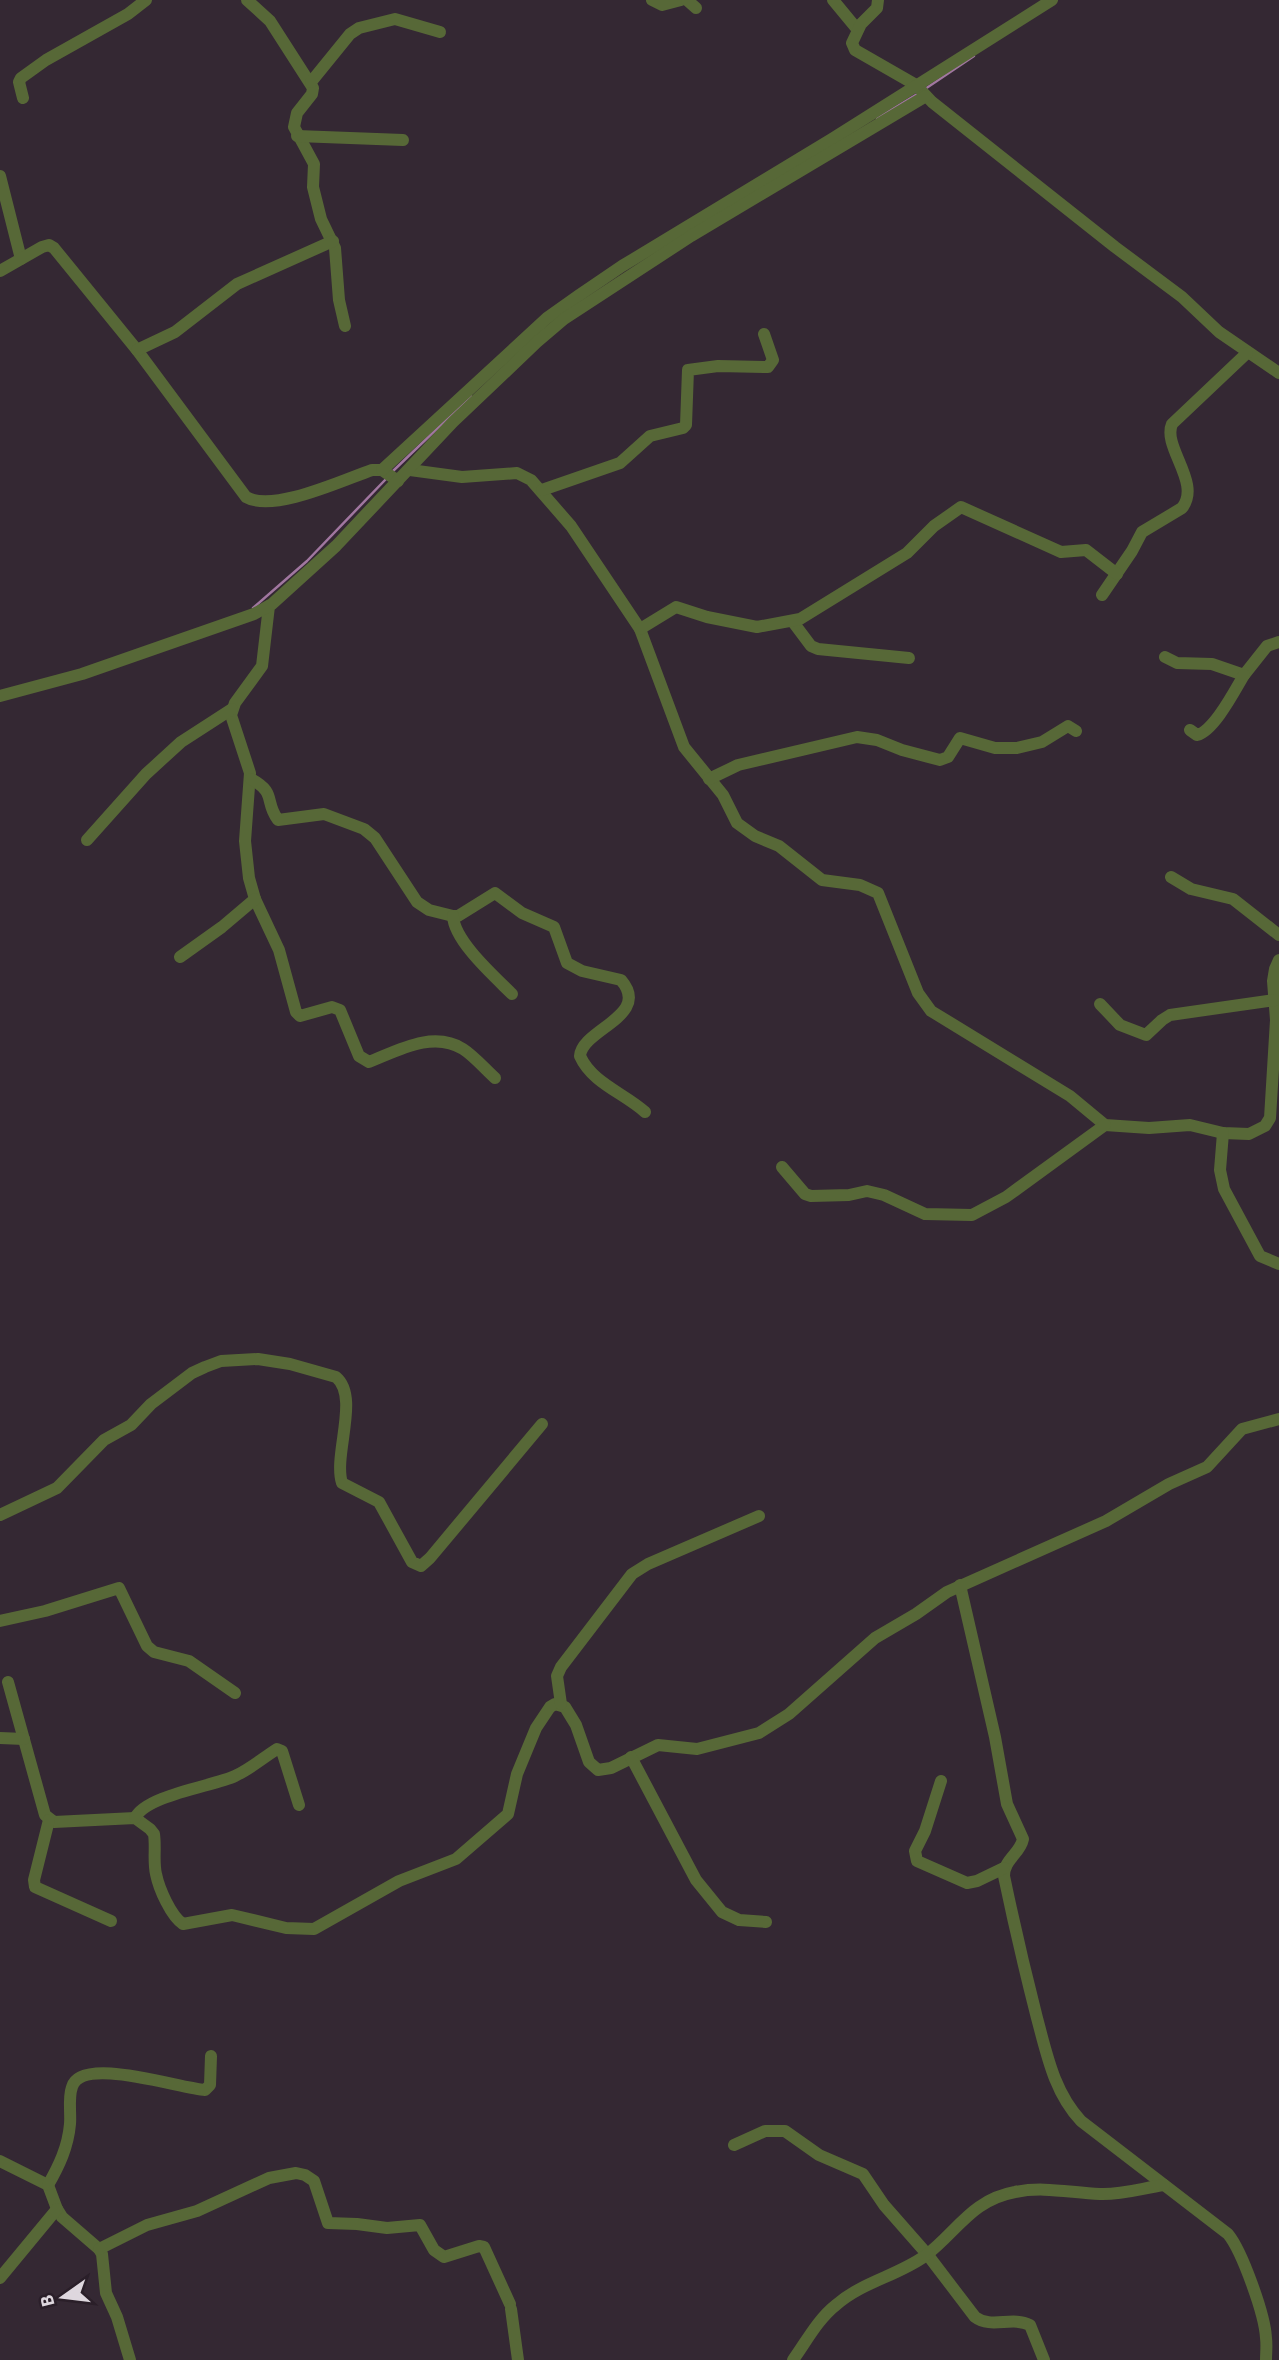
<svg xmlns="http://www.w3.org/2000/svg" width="1279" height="2360" font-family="'Source Sans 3',sans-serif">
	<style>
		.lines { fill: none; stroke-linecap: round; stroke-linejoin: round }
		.stream { stroke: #a177a0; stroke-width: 2.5 }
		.minor { stroke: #576837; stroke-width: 12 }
	</style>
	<rect width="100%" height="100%" fill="#342833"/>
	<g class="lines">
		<g class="stream">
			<polyline points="925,89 974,56"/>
			<polyline points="877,118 919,93"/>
			<polyline points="393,471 471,396"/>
			<polyline points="253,608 307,561 386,479"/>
		</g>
		<g class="minor">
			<polyline points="247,0 270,21 313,88 312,94 297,113 294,127 314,164 313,187 321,219 335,248 339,300 345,326"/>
			<polyline points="652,0 662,5 681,0"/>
			<polyline points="687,0 696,8"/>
			<polyline points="833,0 857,29"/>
			<polyline points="878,0 877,8 861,24 852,43 855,50 916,85 932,102 1115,247 1182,297 1219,332 1279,373"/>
			<polyline points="311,82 350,34 359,28 395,19 440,32"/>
			<polyline points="23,98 19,82 21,78 46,60 128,14 146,0"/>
			<polyline points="297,136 403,140"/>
			<polyline points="0,176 21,259"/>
			<path d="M0,271L42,247L49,245L54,248L137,350L246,497C273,513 343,480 372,470H382L398,481"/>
			<polyline points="137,350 175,332 237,284 333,241"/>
			<polyline points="382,470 547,318 578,296 622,266 832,139 1052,0"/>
			<polyline points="410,470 462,477 517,473 531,480 571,526 640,629 684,747 723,795 737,823 755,836 779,846 822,880 860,885 878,893 918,993 931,1011 1070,1096 1105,1125 1149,1128 1190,1125 1223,1133 1249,1134 1265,1126 1270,1118 1276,1020 1273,981 1275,969 1279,960"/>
			<polyline points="542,490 620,463 650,436 683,428 686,425 688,370 718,366 768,367 773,360 764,334"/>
			<path d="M1102,595L1132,551L1142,532L1182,508C1202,483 1162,447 1172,424L1247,353"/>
			<path d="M269,606L262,666L235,703L231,715L250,773L245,841L249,878L255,899L279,950L296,1012L300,1016L332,1007L340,1010L359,1056L369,1062C397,1051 433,1030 463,1049C474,1056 485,1069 495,1078"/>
			<polyline points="793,622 811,646 818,649 909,658"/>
			<polyline points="640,629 676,607 707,617 757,627 800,619 907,553 934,526 961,507 1061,552 1086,550 1117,574"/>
			<polyline points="1165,657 1177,663 1212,664 1244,675 1267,646 1279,642"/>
			<polyline points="0,696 82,674 254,614 272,604 336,546 453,422 537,342 564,319 691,236 926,96"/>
			<path d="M1190,730L1197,735C1214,731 1235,690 1244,675"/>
			<path d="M251,779C277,793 264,801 278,820L324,814L364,829L375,838L417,902L429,910L453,916H458L495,893L522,913L554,927L567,963L582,971L621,980C652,1016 582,1029 580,1056C592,1083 624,1093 645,1112"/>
			<polyline points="709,779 738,765 857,737 877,740 902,750 940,760 948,757 960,738 995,748 1017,748 1042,742 1068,726 1076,731"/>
			<polyline points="87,840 146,774 181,742 232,709"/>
			<polyline points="1171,877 1191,889 1233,899 1279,935"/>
			<path d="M453,916C454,941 495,977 512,994"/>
			<polyline points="180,957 222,927 255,899"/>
			<polyline points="1100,1004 1120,1025 1146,1035 1162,1020 1170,1015 1275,1000"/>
			<polyline points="1223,1133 1220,1170 1224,1189 1260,1256 1279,1264"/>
			<polyline points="782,1167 805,1194 811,1196 849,1195 867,1191 884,1195 925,1214 972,1215 1006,1197 1105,1125"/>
			<path d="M0,1515L57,1488L104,1440L131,1425L151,1404L192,1373L205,1367L221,1361L258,1359L290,1364L336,1377C360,1397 333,1455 342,1483L379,1502L412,1562L421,1566L430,1558L542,1424"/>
			<path d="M960,1585L995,1737L1007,1804L1023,1839C1020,1854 1004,1859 1004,1876C1014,1924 1025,1971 1037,2018C1047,2055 1054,2092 1081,2121L1228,2234C1242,2251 1265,2315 1266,2338C1267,2345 1266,2353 1266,2360"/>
			<polyline points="0,1621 45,1611 119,1588 147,1646 154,1652 189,1661 235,1693"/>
			<path d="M8,1682L45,1815L54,1822L135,1818L150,1829L154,1834C156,1848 153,1861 156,1874C159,1889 171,1916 183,1924L232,1915L286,1928L314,1929L399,1881L456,1859L508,1814L517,1774L536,1728L550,1707L555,1704L565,1707L576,1725L589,1762L598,1770L611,1768L658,1745L697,1749L759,1733L789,1714L875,1638L916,1614L947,1592L1106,1521L1169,1484L1207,1467L1242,1429L1279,1419"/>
			<polyline points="561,1704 557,1676 561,1667 632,1574 648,1564 759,1516"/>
			<polyline points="0,1738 24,1739"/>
			<polyline points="631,1757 696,1880 722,1912 739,1920 766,1922"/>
			<polyline points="941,1781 925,1831 915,1851 917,1861 967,1883 977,1881 1004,1868"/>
			<path d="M135,1818C146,1795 214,1786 235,1776C250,1769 263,1758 277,1749L282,1751L299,1805"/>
			<polyline points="49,1820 34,1880 35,1887 111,1921"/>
			<path d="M734,2145L765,2131H785L819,2155L863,2174L884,2205L927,2254L975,2317C991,2329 1012,2316 1030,2325L1044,2360"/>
			<polyline points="0,2161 48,2185 57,2209 62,2217 99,2249 102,2254 106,2293 117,2317 130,2360"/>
			<path d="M48,2185C59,2166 68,2147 70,2124C71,2113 68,2098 72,2087C81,2055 181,2089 205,2090L210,2085L211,2056"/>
			<polyline points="99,2249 147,2225 197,2211 269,2178 296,2173 305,2175 314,2181 328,2223 357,2224 387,2228 420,2225 434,2250 444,2257 479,2246 484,2247 510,2304"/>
			<polyline points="0,2278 57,2209"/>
			<polyline points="511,2309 518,2360"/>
			<path d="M793,2360C806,2342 818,2319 836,2305C862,2282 897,2276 925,2256C957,2232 971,2200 1015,2192C1044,2186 1071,2193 1100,2194C1121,2195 1143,2188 1164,2185"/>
		</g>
	</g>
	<g transform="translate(63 2297) rotate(256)" stroke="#2a1f29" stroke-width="5" paint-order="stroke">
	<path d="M0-5L12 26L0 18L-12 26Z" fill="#ded7de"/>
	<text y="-10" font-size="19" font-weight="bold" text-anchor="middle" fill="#ded7de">B</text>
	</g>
</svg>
